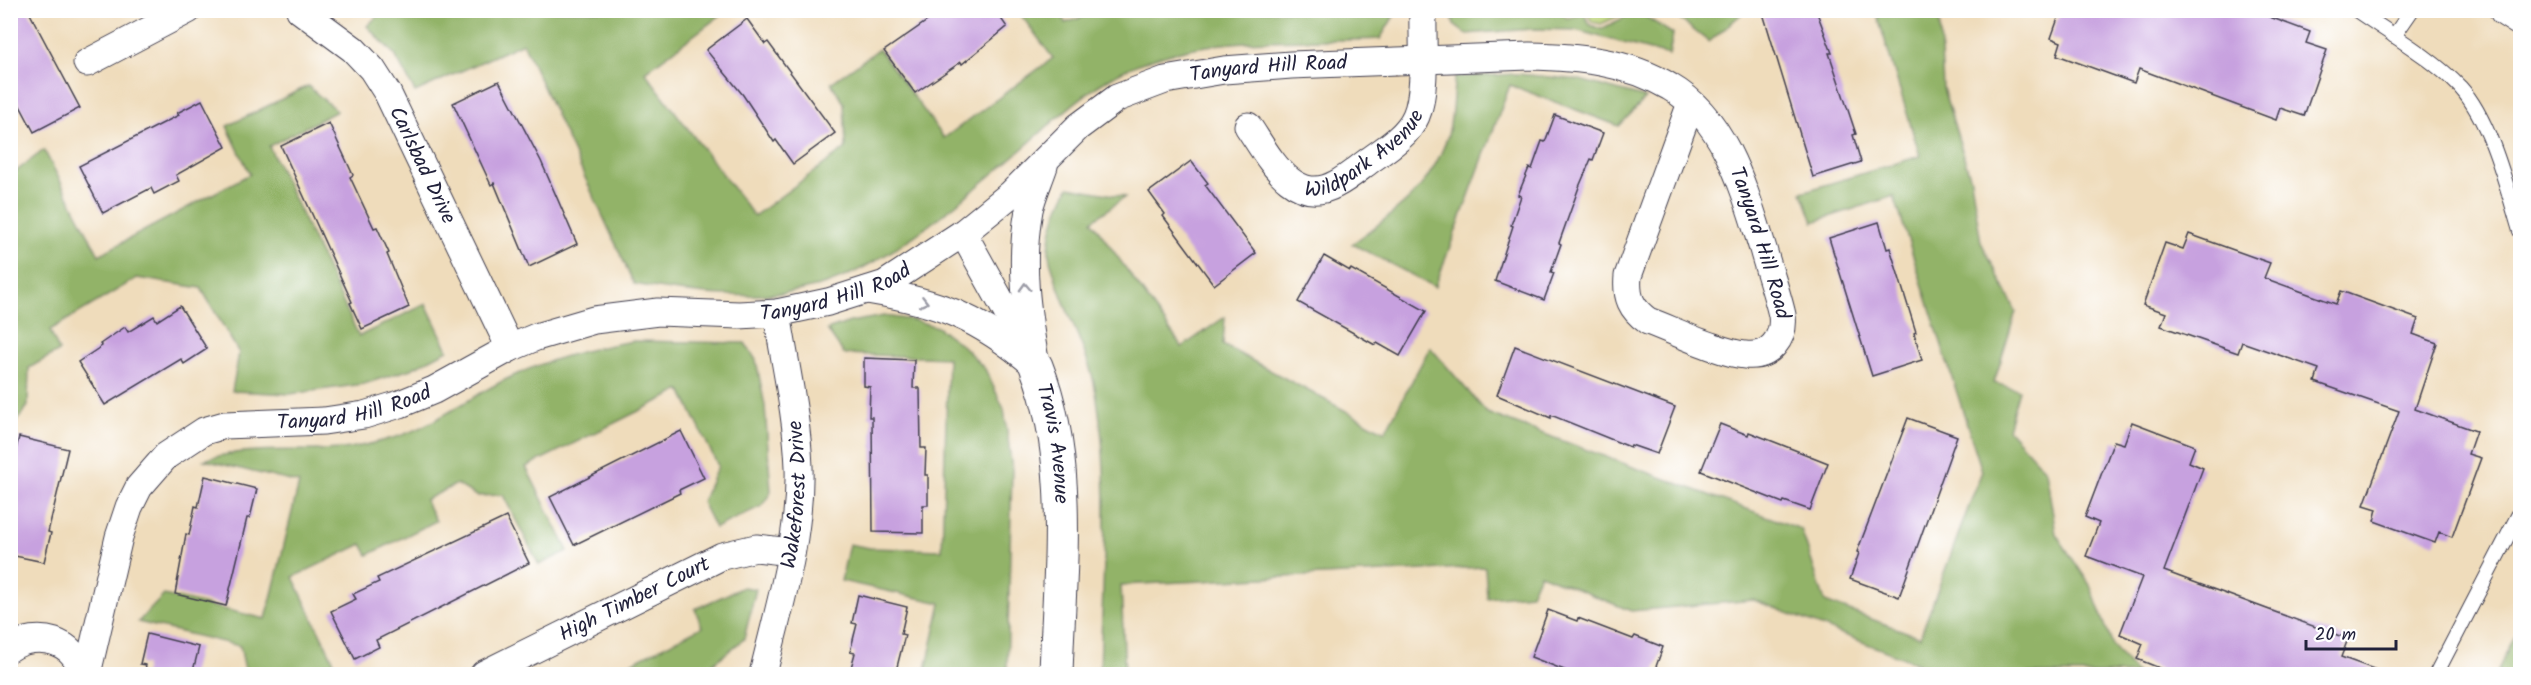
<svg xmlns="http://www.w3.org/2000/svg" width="2531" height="685" font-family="Kalam,sans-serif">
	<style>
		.green { fill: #b9d176; stroke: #6e7a58; stroke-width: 1.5 }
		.forest { fill: #92b367; stroke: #5a6a51; stroke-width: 1.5 }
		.building { fill: #c7a1df }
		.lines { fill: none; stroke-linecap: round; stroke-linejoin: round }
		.lane-casing { stroke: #413e4e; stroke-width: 16 }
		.street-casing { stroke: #413e4e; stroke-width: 29 }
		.secondary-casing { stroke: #413e4e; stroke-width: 35 }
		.lane { stroke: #fff; stroke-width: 14 }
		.street { stroke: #fff; stroke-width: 27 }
		.secondary { stroke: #fff; stroke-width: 33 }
		.oneway { stroke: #9c9ca7 }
		.labels { text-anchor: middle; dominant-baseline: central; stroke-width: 4.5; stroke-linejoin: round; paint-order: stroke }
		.street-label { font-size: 21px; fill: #22223b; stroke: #fff }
	</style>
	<rect width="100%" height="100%" fill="#fff"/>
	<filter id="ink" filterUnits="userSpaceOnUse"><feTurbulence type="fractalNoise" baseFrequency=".0167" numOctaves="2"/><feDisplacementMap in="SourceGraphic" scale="12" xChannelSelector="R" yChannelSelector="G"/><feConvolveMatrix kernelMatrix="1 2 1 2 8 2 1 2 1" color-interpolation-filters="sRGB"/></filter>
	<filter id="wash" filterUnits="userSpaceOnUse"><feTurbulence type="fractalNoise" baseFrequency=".008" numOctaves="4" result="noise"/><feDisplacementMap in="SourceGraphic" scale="24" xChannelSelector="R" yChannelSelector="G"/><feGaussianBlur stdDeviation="1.35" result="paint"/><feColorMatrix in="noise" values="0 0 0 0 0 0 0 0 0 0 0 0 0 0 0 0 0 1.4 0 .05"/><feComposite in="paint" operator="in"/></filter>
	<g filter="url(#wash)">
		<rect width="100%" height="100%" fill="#efdcbb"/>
		<polygon class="green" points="1586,11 1629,11 1601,24 1592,22"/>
		<g class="forest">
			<path d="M384,10L726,11L645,72L754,216L846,148L844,103L831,83L879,49L944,138L1053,58L1018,11H1061L1065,23L1104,10L1397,11L1380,39C1292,43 1197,31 1117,74C1079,95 1047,128 1014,156C962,200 884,268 819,286C760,302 693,295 634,284L523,43L415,92L395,55L367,26Z"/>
			<polygon points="1668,10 1745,10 1745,11 1709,42"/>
			<polygon points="1451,11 1559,11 1567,18 1584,14 1590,25 1601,29 1637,11 1673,34 1669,55 1575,30 1533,29 1466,34 1454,25"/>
			<path d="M1876,11H1939L1943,88L1971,180L1981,242L2016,311L1994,383L2019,390L2008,429L2046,471L2056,534L2090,585L2113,646L2137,674H1945L1754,600L1631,611L1540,574L1531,594L1487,598L1485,567L1121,585L1125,674H1100C1102,581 1112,485 1096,393C1089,351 1065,314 1054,273C1052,266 1048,258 1049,251C1050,227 1058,208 1069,187L1125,197L1092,221L1182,347L1225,317L1223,345L1385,432L1430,347L1487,413L1801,529L1825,602L1920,637L1982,471L1894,196L1813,222L1802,192L1920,156Z"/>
			<path d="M1518,74L1580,80L1646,98L1619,126L1510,85L1435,287L1352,244C1395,212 1429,191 1447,138C1453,120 1452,97 1455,77Z"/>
			<polygon points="308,86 337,111 269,146 359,336 426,304 448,350 411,369 364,384 290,394 232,391 239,353 201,288 137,278 50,330 59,351 29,368 28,406 11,429 11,175 44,150 99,255 250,174 227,126"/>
			<polygon points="884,316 913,320 937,327 963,346 985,369 1004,409 1012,469 1007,674 925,674 941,603 841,581 849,544 870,548 942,550 948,358 844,354 827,330 850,322"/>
			<path d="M633,341L745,343L756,360L765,406L771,492L762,506L715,528L702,502L718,466L681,390L526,467L568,551L539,565L503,495L476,496L457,484L425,500L436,521L368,555L362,544L293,577L336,666L357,671V674H246L240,646L138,622L164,595L266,619L299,483L204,460C249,445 294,453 340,449C356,448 374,443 389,439C435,427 469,396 511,377C550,358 591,348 633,341Z"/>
			<polygon points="743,587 756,589 744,639 705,670 704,674 626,674 625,666 702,627 695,609"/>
			<polygon points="2520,626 2520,674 2496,674"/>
		</g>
		<g id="blocks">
			<g class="building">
				<polygon points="10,10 28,10 80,108 34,132 10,87"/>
				<polygon points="943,10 995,10 1007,27 962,64 961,62 915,93 884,51"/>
				<polygon points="1762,10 1816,10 1832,53 1829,53 1856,134 1853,135 1861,162 1813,177"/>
				<polygon points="2061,10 2251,10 2310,32 2306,43 2327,50 2304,116 2280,108 2276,120 2139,69 2134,83 2057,55 2061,42 2051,38"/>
				<polygon points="747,19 765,44 768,42 835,133 793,164 776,140 774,142 743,95 706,50"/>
				<polygon points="499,81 541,161 577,244 529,267 494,183 491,185 453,103"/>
				<polygon points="202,100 226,147 176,175 179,181 154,194 151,188 103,213 79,166 179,115 177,113"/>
				<polygon points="1555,115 1603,133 1593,160 1591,159 1579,187 1559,243 1561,244 1551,272 1554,273 1544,300 1495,281 1513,226 1511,225 1521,196 1518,195 1529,168 1532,169 1542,141 1545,142"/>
				<polygon points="329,123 353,175 350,177 374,228 377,227 389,253 387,254 409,307 362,329 350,303 352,302 281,146"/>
				<polygon points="1191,161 1208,183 1205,185 1256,253 1214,285 1163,216 1165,214 1149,192"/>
				<polygon points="1879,222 1887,249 1890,248 1916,332 1914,333 1922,360 1872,376 1829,238"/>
				<polygon points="2189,234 2270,263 2264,278 2336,304 2341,291 2418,319 2413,334 2437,343 2415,409 2476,431 2468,454 2481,458 2452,537 2439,532 2435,543 2374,521 2377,509 2364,505 2399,411 2315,382 2319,369 2279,355 2242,342 2238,353 2161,326 2166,313 2143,305 2165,243 2183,249"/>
				<polygon points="1324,256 1350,271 1351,269 1426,311 1400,356 1377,343 1375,345 1298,302"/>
				<polygon points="180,306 207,349 184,364 181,359 105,405 78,362 102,346 100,344 125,327 128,332 154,316 157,321"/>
				<polygon points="1515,346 1675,407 1657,454 1631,445 1630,447 1551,415 1551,418 1497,395"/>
				<polygon points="864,358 914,360 913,388 920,388 921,448 926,448 925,475 928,475 928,505 923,505 923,533 873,532 872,417 869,417 870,387 864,386"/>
				<polygon points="1908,418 1957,436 1899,597 1850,579 1859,553 1857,552"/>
				<polygon points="2132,422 2195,446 2189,462 2203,468 2164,571 2348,639 2341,657 2382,672 2382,675 2177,675 2137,659 2143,644 2120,634 2142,577 2086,556 2099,523 2085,517 2114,441 2124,444"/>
				<polygon points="1720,424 1748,435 1749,432 1828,463 1810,510 1784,501 1783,503 1701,471"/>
				<polygon points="681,431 704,478 679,490 680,493 574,545 550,497"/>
				<polygon points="19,437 68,449 48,532 51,533 44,562 10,555 10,462 13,462"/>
				<polygon points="205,476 257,489 250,518 247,518 226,606 175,594 186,534 189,535 195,506 198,507"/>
				<polygon points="506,517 529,563 376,640 379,647 355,659 331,611 356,599 353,594 379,582 377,578"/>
				<polygon points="858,595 907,607 901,634 905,635 895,675 849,675 855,653 850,652 857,624 852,623"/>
				<polygon points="1548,610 1577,621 1578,618 1633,639 1635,636 1663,647 1653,675 1577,675 1531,657"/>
				<polygon points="147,634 199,647 192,675 144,675 146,665 140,664"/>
			</g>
		</g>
	</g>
	<g filter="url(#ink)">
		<use href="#blocks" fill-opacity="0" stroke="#413e4e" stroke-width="1.5"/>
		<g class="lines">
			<defs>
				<g id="lane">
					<path d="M2356,10C2389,33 2432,58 2460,87C2491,121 2507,188 2520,231"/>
					<polyline points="2394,36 2412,10"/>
					<polyline points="2436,674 2520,512"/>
				</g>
				<g id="street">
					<path id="s1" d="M300,10L353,49L372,69L388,94L510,348"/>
					<polyline points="87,63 188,10"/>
					<path id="s2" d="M1248,126C1268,155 1293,208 1336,184C1348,178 1359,168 1370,160C1386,149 1408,135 1416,116C1427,91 1422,38 1423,10"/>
					<polyline points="963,233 1024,343"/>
					<path d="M867,290C939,302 979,317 1036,366"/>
					<path d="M1036,366C1027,314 1019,263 1029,210C1032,196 1039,181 1044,166"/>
					<path d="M10,648C37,630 76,640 82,674"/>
					<path id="s3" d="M87,674L119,537L129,507L139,487L166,456L204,431L225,425L324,421L364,415L400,404L434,390L510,348L536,337L594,320L658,312L739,315L777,313L828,302L885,284L963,233L1011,194L1078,127L1117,98L1165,80L1224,70L1291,65L1529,56C1578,57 1627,61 1670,87C1726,119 1745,192 1763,249C1769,271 1777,293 1782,315C1785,338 1770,358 1745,355C1720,353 1673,330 1648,321C1631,309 1626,297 1628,276L1691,103"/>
					<path id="s4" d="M484,674L722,556L756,548L791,552"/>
					<path id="s5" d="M763,674C779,607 801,537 799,467C797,416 785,364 777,313"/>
				</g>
				<g id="secondary">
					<polyline points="2506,10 2520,19"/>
					<path id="s6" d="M1036,366C1074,462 1059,573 1056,674"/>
				</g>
			</defs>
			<use href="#lane" class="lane-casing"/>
			<use href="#street" class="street-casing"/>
			<use href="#secondary" class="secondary-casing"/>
			<use href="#lane" class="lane"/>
			<use href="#street" class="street"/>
			<use href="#secondary" class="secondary"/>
		</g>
		<defs><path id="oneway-chevron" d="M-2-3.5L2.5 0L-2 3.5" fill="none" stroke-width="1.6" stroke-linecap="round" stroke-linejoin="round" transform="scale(1.5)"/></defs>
		<g class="oneway">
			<use href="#oneway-chevron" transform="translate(1025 287) rotate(-92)"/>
			<use href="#oneway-chevron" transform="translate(924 302) rotate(14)"/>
		</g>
	</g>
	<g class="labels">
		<g class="street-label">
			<text stroke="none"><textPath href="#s3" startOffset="1442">Tanyard Hill Road</textPath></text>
			<text stroke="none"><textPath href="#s2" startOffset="158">Wildpark Avenue</textPath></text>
			<text stroke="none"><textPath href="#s1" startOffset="202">Carlsbad Drive</textPath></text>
			<text stroke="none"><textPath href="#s3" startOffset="2034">Tanyard Hill Road</textPath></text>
			<text stroke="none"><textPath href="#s3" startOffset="938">Tanyard Hill Road</textPath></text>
			<text stroke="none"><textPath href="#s3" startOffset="434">Tanyard Hill Road</textPath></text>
			<text stroke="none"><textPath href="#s6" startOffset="80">Travis Avenue</textPath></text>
			<text stroke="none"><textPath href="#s5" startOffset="183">Wakeforest Drive</textPath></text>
			<text stroke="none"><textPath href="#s4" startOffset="168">High Timber Court</textPath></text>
		</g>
	</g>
	<rect width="2531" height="685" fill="none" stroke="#fff" stroke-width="36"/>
	<path d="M2306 640v9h90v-9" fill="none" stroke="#22223b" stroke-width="3"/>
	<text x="2315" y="640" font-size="18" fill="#22223b" stroke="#ffffff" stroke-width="4.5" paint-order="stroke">20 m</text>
</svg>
